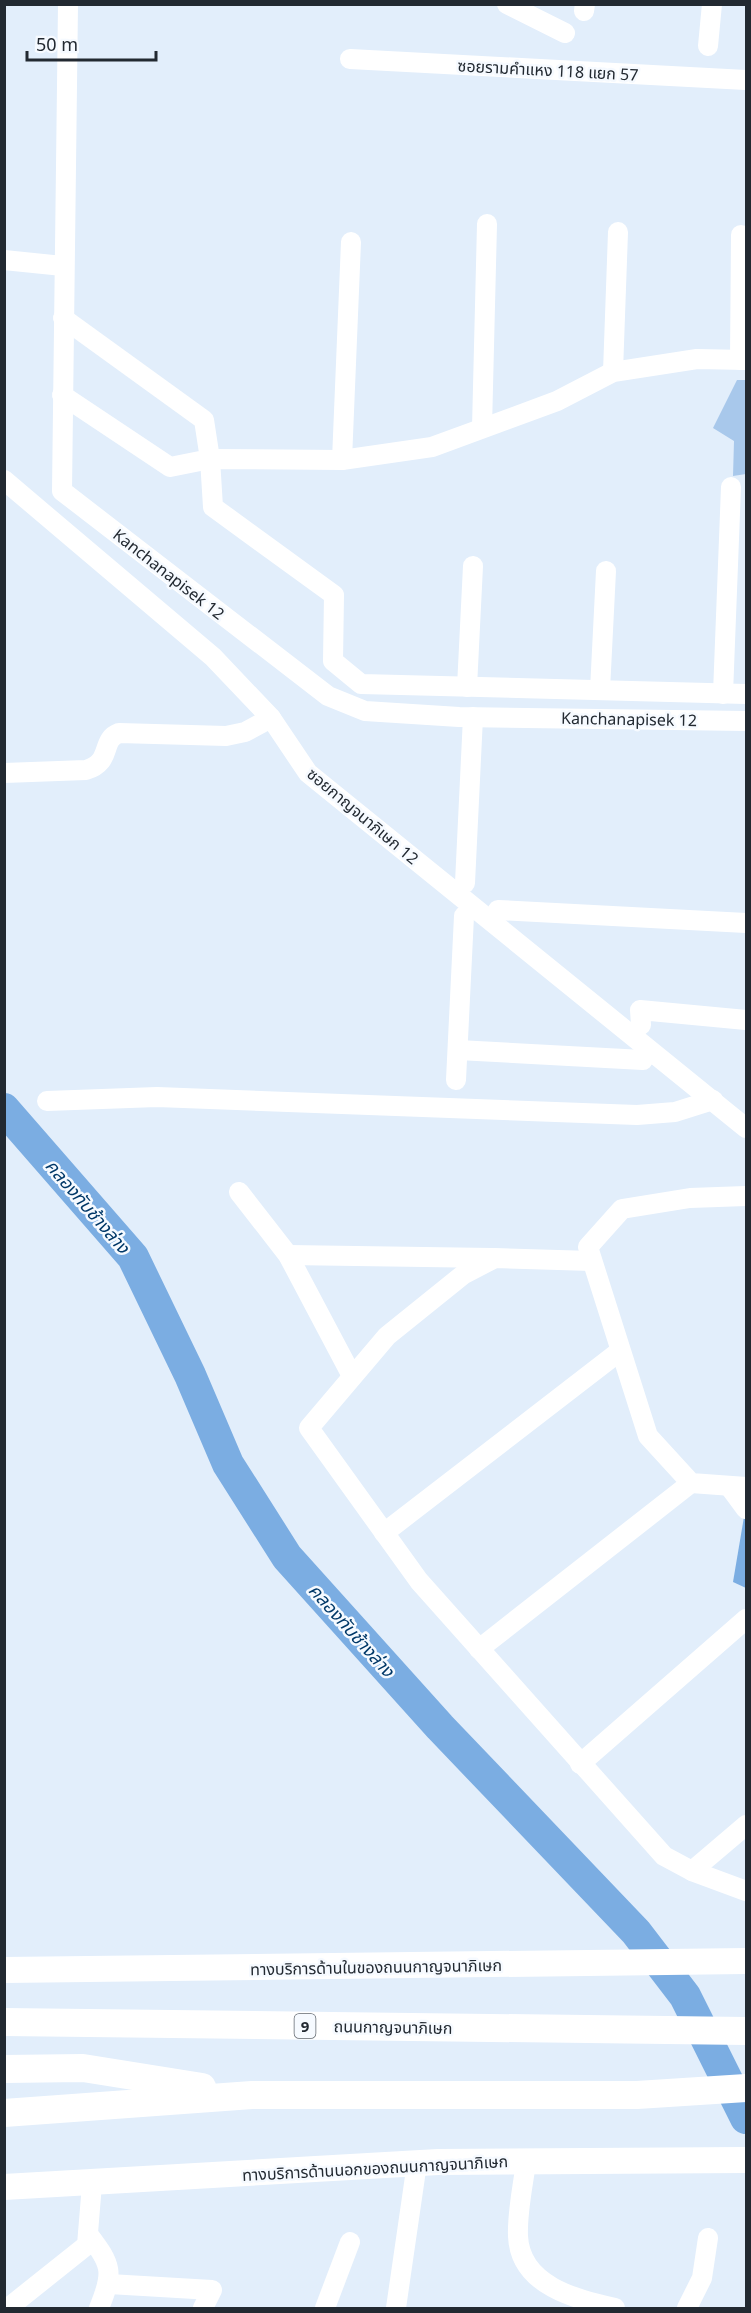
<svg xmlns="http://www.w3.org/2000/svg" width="751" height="2313" font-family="'Noto Sans','Noto Sans Thai',sans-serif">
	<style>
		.green { fill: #a8c8eb }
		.water { fill: #7bade2 }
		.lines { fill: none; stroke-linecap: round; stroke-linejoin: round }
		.river { stroke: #7bade2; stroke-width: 32 }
		.minor { stroke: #fff; stroke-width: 20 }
		.major { stroke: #fff; stroke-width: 26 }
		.highway { stroke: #fff; stroke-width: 28 }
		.labels { text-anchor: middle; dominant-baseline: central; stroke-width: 5; stroke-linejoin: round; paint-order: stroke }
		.shield { fill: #f6faff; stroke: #62686f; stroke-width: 1.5 }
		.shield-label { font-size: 15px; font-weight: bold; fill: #222931 }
		.street-label { font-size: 16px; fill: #222931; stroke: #f6faff }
		.water-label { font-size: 18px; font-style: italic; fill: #003868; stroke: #f6faff }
	</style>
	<rect width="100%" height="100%" fill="#e2eefb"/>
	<polygon class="green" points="737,380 746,380 746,474 733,476 734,441 713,428"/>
	<polygon class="water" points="746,1505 746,1588 733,1582"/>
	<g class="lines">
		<polyline class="river" points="4,1109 133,1257 190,1375 228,1464 287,1557 440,1727 636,1932 685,1996 746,2118"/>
		<g class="minor">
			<polyline points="68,4 62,491 328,696 365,711 459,717 746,721"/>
			<polyline points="507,4 565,33"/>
			<polyline points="584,11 585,4"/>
			<polyline points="708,46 712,4"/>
			<polyline points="350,59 746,80"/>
			<polyline points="4,260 63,266"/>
			<polyline points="740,360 741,235"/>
			<polyline points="746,360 697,359 613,372 557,401 432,447 342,460 210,459 213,507 334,595 333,661 361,684 746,694"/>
			<polyline points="613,372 618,232"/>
			<polyline points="62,395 170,467 210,459 204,420 63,318"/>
			<polyline points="482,428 487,224"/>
			<polyline points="342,460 351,242"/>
			<polyline points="4,480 213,657 271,718 308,773 746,1128"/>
			<polyline points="467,687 473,566"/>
			<polyline points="600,690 606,571"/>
			<polyline points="723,694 731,487"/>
			<path d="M4,773L86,770C113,762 100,740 119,733L226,736L245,732L271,718"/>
			<polyline points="465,883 473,717"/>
			<polyline points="498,910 746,923"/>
			<polyline points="641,1025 640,1010 746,1020"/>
			<polyline points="458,1050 643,1060"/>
			<polyline points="456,1080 464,916"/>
			<polyline points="47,1101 157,1097 637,1115 675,1112 713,1100"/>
			<polyline points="239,1192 288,1255 352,1376"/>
			<polyline points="746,1196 690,1198 622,1209 588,1247 648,1436 691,1483 746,1487"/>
			<polyline points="288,1255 492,1258"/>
			<polyline points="592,1261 495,1258 464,1274 387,1336 309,1428 419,1581 664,1856 692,1871 746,1891"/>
			<polyline points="729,1486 746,1509"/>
			<polyline points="384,1533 620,1351"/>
			<polyline points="479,1649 691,1483"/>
			<polyline points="580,1764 746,1619"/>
			<polyline points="692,1871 746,1825"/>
			<path d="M526,2162C523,2186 517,2212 518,2236C520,2286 576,2299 615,2308"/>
			<path d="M88,2234C112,2265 114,2272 99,2308"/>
			<polyline points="109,2284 212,2290 203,2308"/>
			<polyline points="8,2308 87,2245 92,2184"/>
			<polyline points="325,2308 350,2242"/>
			<polyline points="396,2308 417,2163"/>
			<polyline points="687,2308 702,2278 708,2238"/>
		</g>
		<g class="major">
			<polyline points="4,1970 746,1961"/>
			<polyline points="4,2187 438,2162 746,2160"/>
		</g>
		<g class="highway">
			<polyline points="4,2022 746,2031"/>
			<polyline points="4,2069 83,2068 202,2087"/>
			<polyline points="4,2113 252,2095 637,2095 746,2088"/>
		</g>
	</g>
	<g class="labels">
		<rect class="shield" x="294.5" y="2014" width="21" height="24" rx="4.5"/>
		<g class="shield-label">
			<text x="305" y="2026">9</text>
		</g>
		<g class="street-label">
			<text transform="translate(548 70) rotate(3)">ซอยรามคำแหง 118 แยก 57</text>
			<text transform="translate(169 574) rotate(38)">Kanchanapisek 12</text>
			<text transform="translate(629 719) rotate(1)">Kanchanapisek 12</text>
			<text transform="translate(363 816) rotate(40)">ซอยกาญจนาภิเษก 12</text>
			<text transform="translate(376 1967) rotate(-1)">ทางบริการด้านในของถนนกาญจนาภิเษก</text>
			<text transform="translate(393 2027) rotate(1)">ถนนกาญจนาภิเษก</text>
			<text transform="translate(375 2168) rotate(-3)">ทางบริการด้านนอกของถนนกาญจนาภิเษก</text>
		</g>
		<g class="water-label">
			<text transform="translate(88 1206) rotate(49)">คลองทับช้างล่าง</text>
			<text transform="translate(352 1630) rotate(48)">คลองทับช้างล่าง</text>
		</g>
	</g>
	<rect width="751" height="2313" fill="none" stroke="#222931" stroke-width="12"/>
	<path d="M27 51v9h129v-9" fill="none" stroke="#222931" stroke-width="3"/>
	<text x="36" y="51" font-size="18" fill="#222931" stroke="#f6faff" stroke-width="4.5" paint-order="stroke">50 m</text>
</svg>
